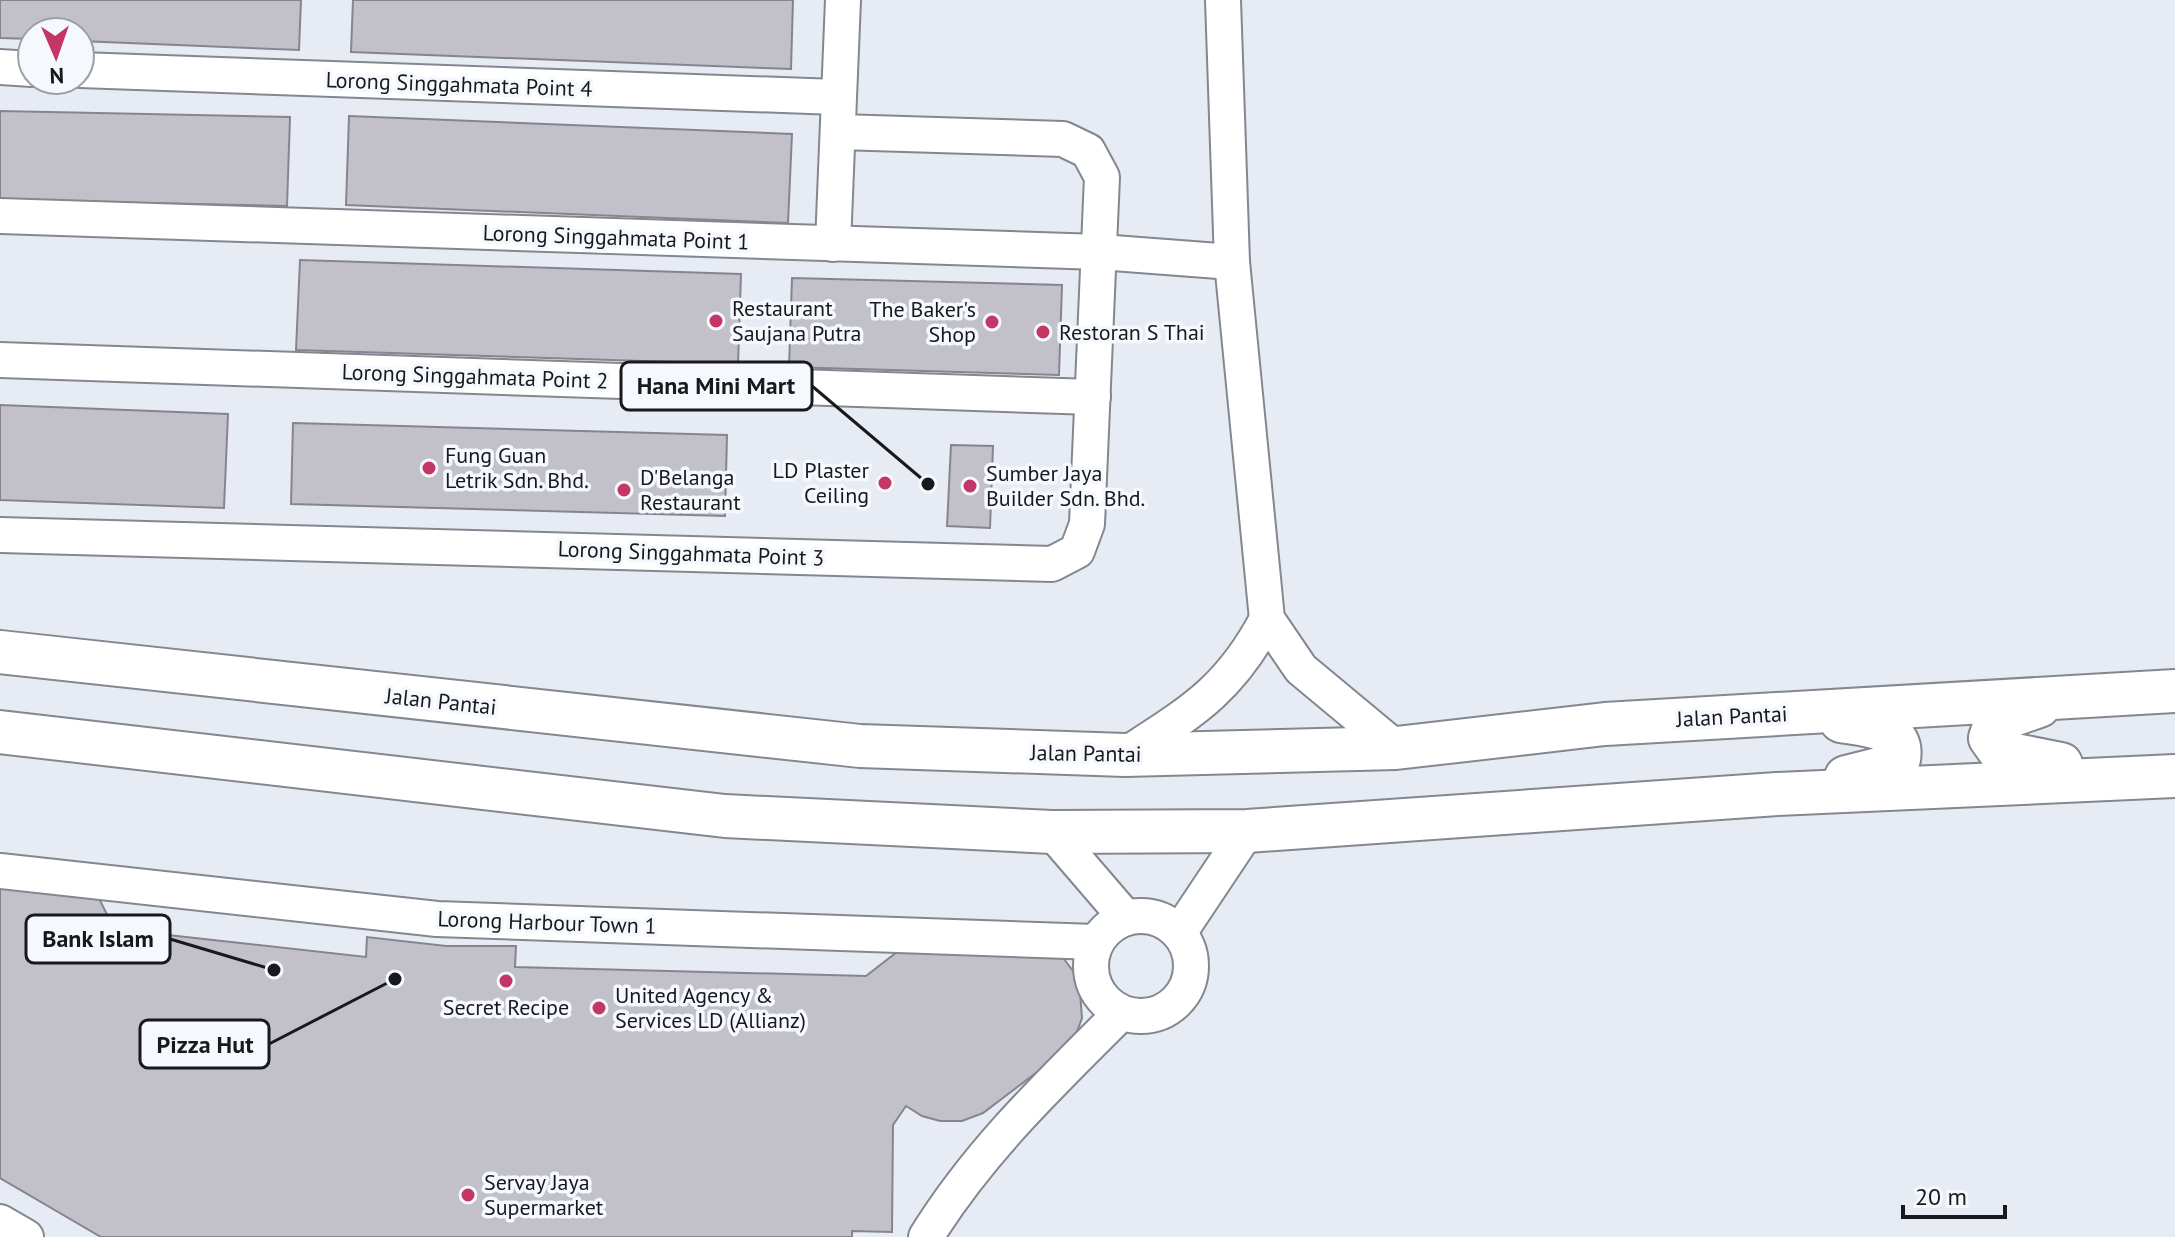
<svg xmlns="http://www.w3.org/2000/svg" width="2175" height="1237" font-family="'PT Sans',sans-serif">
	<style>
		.building { fill: #c2c1ca; stroke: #86858e; stroke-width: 2 }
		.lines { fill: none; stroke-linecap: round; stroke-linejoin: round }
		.minor-casing { stroke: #83878f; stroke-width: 38 }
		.tertiary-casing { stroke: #83878f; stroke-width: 46 }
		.minor { stroke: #fff; stroke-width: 34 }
		.tertiary { stroke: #fff; stroke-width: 42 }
		.poi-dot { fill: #c43665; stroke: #f5f8fd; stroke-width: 3 }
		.labels { text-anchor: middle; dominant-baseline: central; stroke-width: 7; stroke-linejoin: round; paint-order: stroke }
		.street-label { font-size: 22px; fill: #17191c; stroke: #f5f8fd }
		.poi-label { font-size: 22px; fill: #17191c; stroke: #f5f8fd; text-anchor: start }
		.leader { fill: none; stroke: #17191c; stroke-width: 3 }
		.callout-dot { fill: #17191c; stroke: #f5f8fd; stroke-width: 3 }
		.callout { fill: #f5f8fd; stroke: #17191c; stroke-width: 3 }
		.callout-label { font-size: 24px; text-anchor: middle; font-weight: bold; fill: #17191c }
	</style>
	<rect width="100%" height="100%" fill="#e7ebf4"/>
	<g class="building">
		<polygon points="0,0 301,0 299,50 80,41 80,32 32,32 32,39 0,38"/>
		<polygon points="353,0 793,0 791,69 351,52"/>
		<polygon points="0,111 290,117 287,206 0,200"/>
		<polygon points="349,116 792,134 788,223 346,205"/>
		<polygon points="300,260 741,274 738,364 296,350"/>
		<polygon points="792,278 1062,285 1059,375 789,367"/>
		<polygon points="0,405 228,414 224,508 0,500"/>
		<polygon points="293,423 727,435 725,516 291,504"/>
		<polygon points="951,445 993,446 990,528 947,526"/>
		<polygon points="0,883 96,892 114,929 366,957 367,937 446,946 516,946 515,967 866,976 906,945 912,953 932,945 1046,949 1064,959 1079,979 1082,1018 1075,1037 1057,1057 983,1113 962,1121 940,1121 922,1116 906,1106 893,1125 892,1232 852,1231 852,1237 101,1237 0,1178"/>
	</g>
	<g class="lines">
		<defs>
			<g id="minor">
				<polyline points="1223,0 1232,262 1267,619 1301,669 1396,748"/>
				<polyline points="0,67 32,69"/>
				<polyline points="80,70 837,97"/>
				<polyline points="0,216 1100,252 1232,262"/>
				<polyline points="833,244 843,0"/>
				<polyline points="0,360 1093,397"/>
				<polyline points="0,535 1052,564 1077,551 1087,524 1102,177 1088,151 1063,139 839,132"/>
				<path d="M1125,755C1191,712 1229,691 1267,619"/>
				<polyline points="1052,832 1126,918"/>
				<polyline points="0,871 437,919 1096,942"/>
				<circle cx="1141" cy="966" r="50"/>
				<polyline points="1179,933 1247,831"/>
				<polyline points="0,1222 26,1237"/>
				<path d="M926,1237C979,1151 1050,1084 1121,1013"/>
			</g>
			<g id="tertiary">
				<polyline points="0,652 860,746 1125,755 1396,748 1605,724 2175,691"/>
				<polyline points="2039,706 1996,721 1990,738 2000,752 2061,764"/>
				<path d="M1841,721C1865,725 1905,726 1899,759L1886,767L1846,777"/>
				<polyline points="0,732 725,816 1052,832 1247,831 1777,794 2175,776"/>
			</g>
		</defs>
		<use href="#minor" class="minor-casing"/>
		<use href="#tertiary" class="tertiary-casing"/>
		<use href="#minor" class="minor"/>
		<use href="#tertiary" class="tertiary"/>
	</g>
	<g class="poi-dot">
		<circle cx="716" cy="321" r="8"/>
		<circle cx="992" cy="322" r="8"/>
		<circle cx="1043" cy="332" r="8"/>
		<circle cx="429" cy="468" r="8"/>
		<circle cx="885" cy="483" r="8"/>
		<circle cx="970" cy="486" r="8"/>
		<circle cx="624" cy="490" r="8"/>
		<circle cx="506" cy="981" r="8"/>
		<circle cx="599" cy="1008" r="8"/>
		<circle cx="468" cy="1195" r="8"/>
	</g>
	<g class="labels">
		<g class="street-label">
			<text transform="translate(459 84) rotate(2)">Lorong Singgahmata Point 4</text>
			<text transform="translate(616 237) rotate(2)">Lorong Singgahmata Point 1</text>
			<text transform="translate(475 376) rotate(2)">Lorong Singgahmata Point 2</text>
			<text transform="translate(691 553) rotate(2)">Lorong Singgahmata Point 3</text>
			<text transform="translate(441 701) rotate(6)">Jalan Pantai</text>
			<text transform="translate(1732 716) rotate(-3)">Jalan Pantai</text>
			<text transform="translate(1086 753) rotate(1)">Jalan Pantai</text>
			<text transform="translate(547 922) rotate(2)">Lorong Harbour Town 1</text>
		</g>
		<g class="poi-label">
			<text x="732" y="308">Restaurant<tspan x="732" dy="25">Saujana Putra</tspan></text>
			<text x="976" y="309" text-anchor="end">The Baker's<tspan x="976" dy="25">Shop</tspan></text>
			<text x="1059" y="332">Restoran S Thai</text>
			<text x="445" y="455">Fung Guan<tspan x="445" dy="25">Letrik Sdn. Bhd.</tspan></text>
			<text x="869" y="470" text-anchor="end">LD Plaster<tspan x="869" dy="25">Ceiling</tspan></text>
			<text x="986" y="473">Sumber Jaya<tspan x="986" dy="25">Builder Sdn. Bhd.</tspan></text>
			<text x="640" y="477">D'Belanga<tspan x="640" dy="25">Restaurant</tspan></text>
			<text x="615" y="995">United Agency &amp;<tspan x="615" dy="25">Services LD (Allianz)</tspan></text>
			<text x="506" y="1007" text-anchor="middle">Secret Recipe</text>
			<text x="484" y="1182">Servay Jaya<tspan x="484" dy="25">Supermarket</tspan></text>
		</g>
	</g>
	<path class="leader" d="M928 484L812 386M274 970L170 939M395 979L269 1044"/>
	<g class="callout-dot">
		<circle cx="928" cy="484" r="8"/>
		<circle cx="274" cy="970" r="8"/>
		<circle cx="395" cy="979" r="8"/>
	</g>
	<g class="callout">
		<rect x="621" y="362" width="191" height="48" rx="8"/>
		<rect x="26" y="915" width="144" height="48" rx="8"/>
		<rect x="140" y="1020" width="129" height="48" rx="8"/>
	</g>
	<g class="callout-label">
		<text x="716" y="394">Hana Mini Mart</text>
		<text x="98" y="947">Bank Islam</text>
		<text x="205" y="1053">Pizza Hut</text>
	</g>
	<g transform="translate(56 56) rotate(178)"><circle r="38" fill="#f5f8fd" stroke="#9c9fa3" stroke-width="2"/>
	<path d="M0-6L14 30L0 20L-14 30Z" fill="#c43665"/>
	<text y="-12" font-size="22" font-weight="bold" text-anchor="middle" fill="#17191c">N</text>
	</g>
	<path d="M1903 1205v12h102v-12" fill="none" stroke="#17191c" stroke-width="4"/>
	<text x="1915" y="1205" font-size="24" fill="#17191c" stroke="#f5f8fd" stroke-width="6" paint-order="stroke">20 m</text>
</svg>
